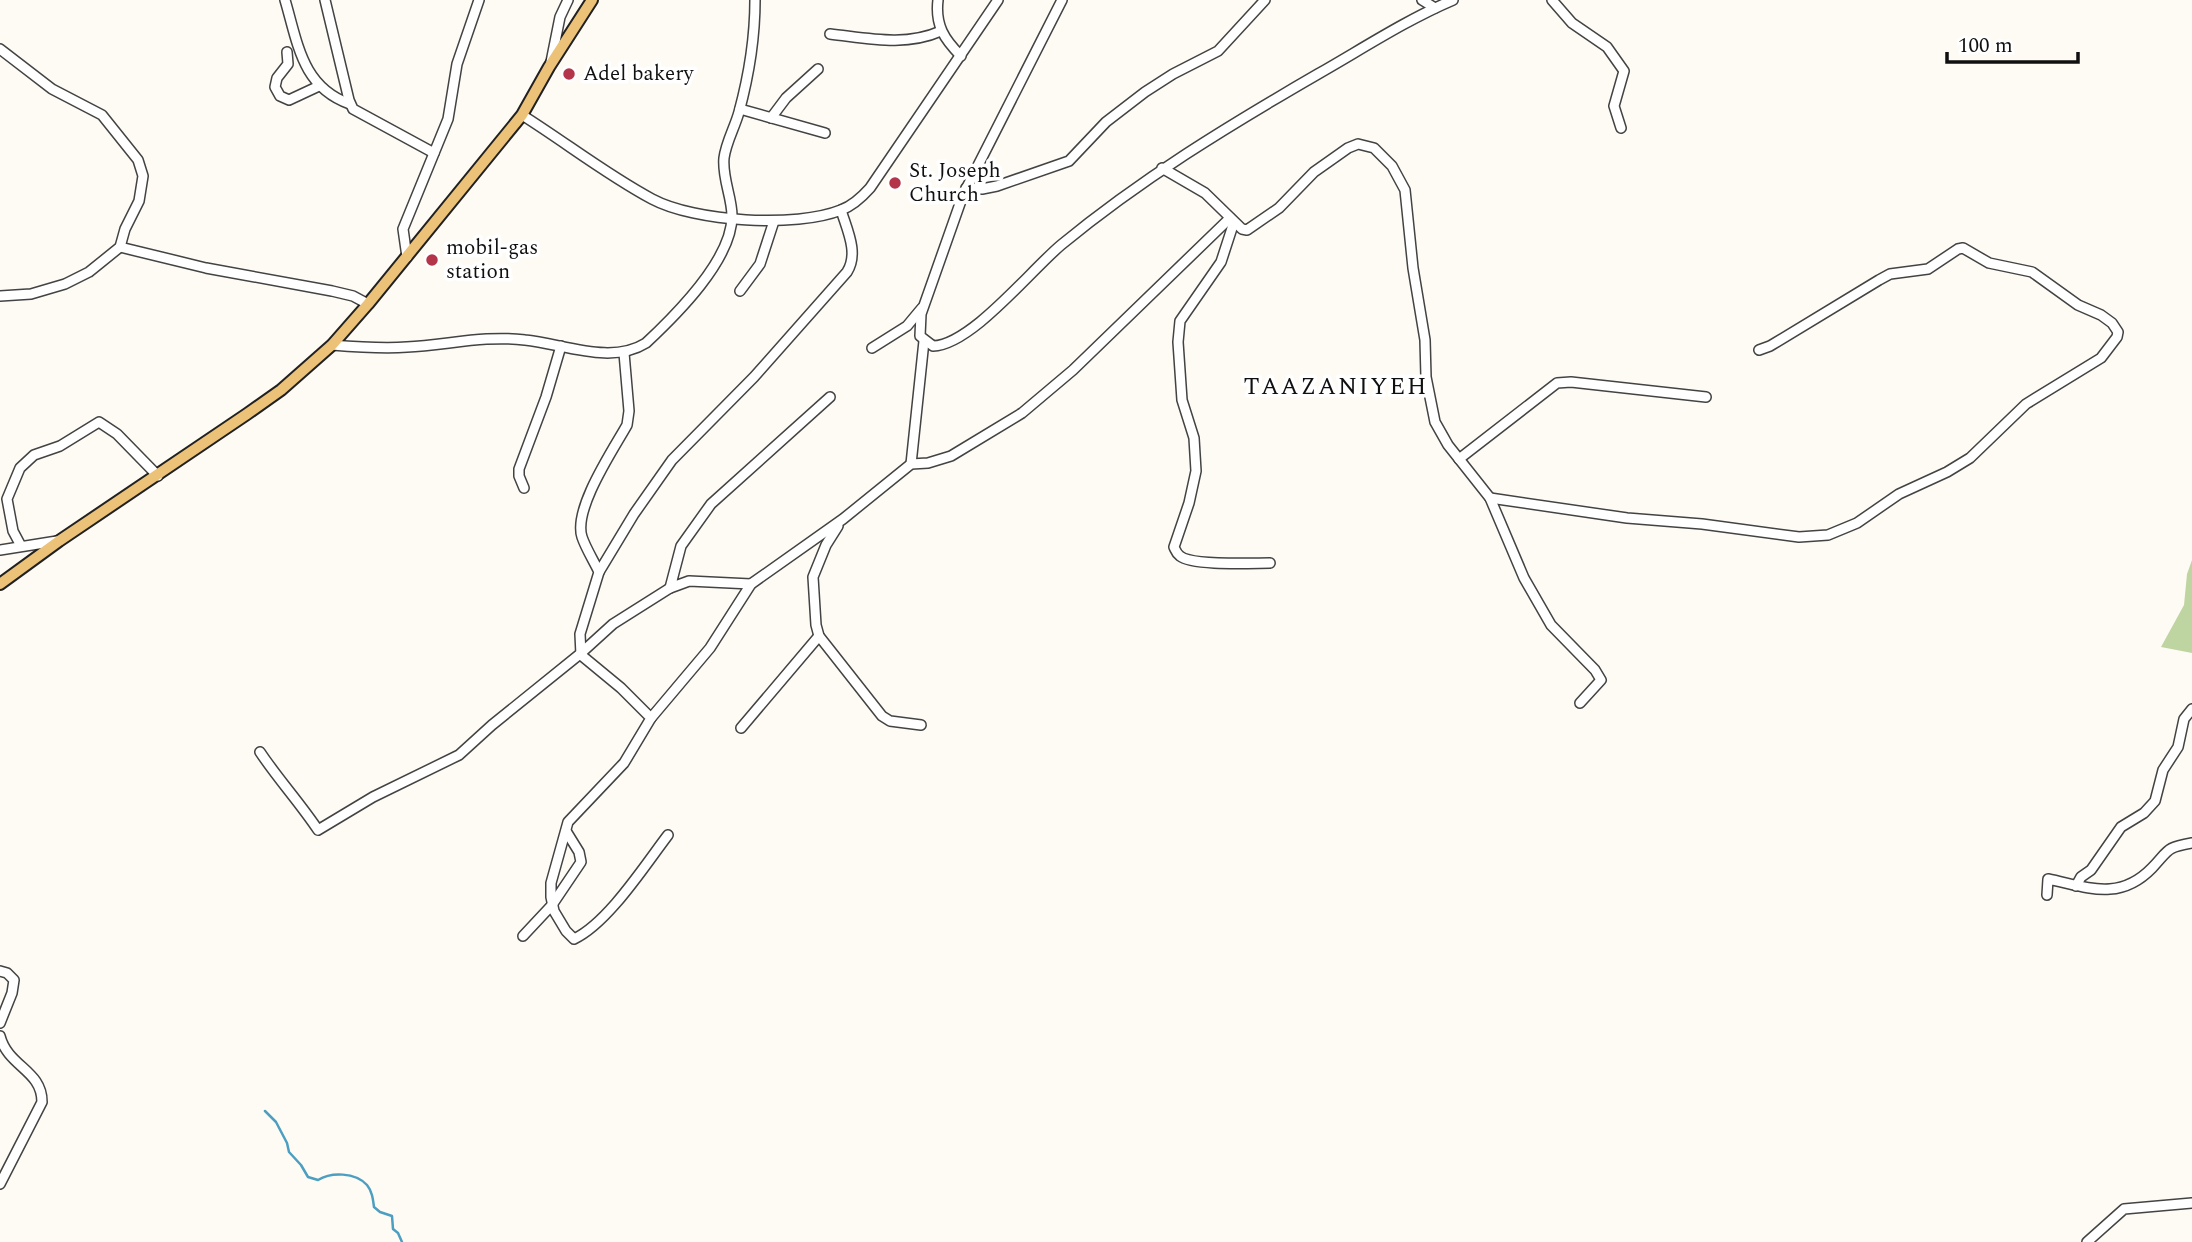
<svg xmlns="http://www.w3.org/2000/svg" width="2192" height="1242" font-family="Spectral,serif">
	<style>
		.forest { fill: #bfd5a1 }
		.lines { fill: none; stroke-linecap: round; stroke-linejoin: round }
		.stream { stroke: #4c9fc1; stroke-width: 2.5 }
		.minor-casing { stroke: #434343; stroke-width: 12 }
		.major-casing { stroke: #212121; stroke-width: 14 }
		.minor { stroke: #fff; stroke-width: 9 }
		.major { stroke: #ebc278; stroke-width: 10 }
		.poi-dot { fill: #b43549; stroke: #fff; stroke-width: 2.5 }
		.labels { text-anchor: middle; dominant-baseline: central; stroke-width: 7; stroke-linejoin: round; paint-order: stroke }
		.poi-label { font-size: 21px; fill: #101010; stroke: #fff; text-anchor: start }
		.quarter-label { font-size: 24px; letter-spacing: 2px; fill: #101010; stroke: #fff }
	</style>
	<rect width="100%" height="100%" fill="#fefbf5"/>
	<polygon class="forest" points="2192,560 2192,653 2161,647 2184,605 2187,574"/>
	<g class="lines">
		<path class="stream" d="M265,1111L276,1122L287,1143L289,1152L301,1165L308,1177L318,1180C331,1172 355,1172 367,1185C372,1191 373,1199 374,1207L380,1212L392,1216L393,1229L398,1233L402,1242"/>
		<defs>
			<g id="minor">
				<path d="M285,0C298,44 302,87 350,104"/>
				<polyline points="325,0 349,100 353,109 434,153"/>
				<path d="M938,0C935,25 944,39 961,56"/>
				<path d="M1062,0L963,195L921,314L920,336L933,346C971,345 1030,271 1061,245C1141,179 1228,126 1318,74C1362,49 1406,20 1453,0"/>
				<polyline points="1422,0 1435,8"/>
				<polyline points="1552,0 1572,23 1607,47 1624,71 1614,106 1621,128"/>
				<path d="M830,34C867,38 905,47 941,31"/>
				<polyline points="0,49 52,89 102,115 138,160 143,176 139,201 125,229 120,247 89,272 65,284 31,294 0,296"/>
				<polyline points="287,52 288,64 277,78 275,87 280,96 289,100 319,86"/>
				<polyline points="551,62 560,17 568,0"/>
				<polyline points="740,109 825,133"/>
				<path d="M522,115C565,142 607,175 652,199C695,222 796,228 841,210C852,206 862,197 870,188L998,0"/>
				<polyline points="771,118 786,98 818,69"/>
				<polyline points="1162,168 1205,193 1242,229 1247,230 1279,208 1314,172 1348,148 1358,144 1374,148 1392,166 1405,190 1413,268 1425,340 1426,377 1435,422 1448,445 1490,498 1524,578 1551,625 1595,670 1601,680 1580,703"/>
				<polyline points="966,188 982,189 997,186 1069,161 1106,122 1145,92 1173,74 1218,51 1265,0"/>
				<path d="M1234,222L1221,262L1180,321L1178,342L1182,400L1194,438L1196,471L1189,503L1174,547C1176,551 1176,553 1180,556C1192,566 1252,563 1270,563"/>
				<polyline points="120,247 206,268 332,291 353,296 368,304"/>
				<polyline points="407,257 403,229 448,119 457,64 479,0"/>
				<polyline points="740,291 760,264 774,221"/>
				<path d="M332,345C357,347 382,349 407,347C447,345 485,335 525,340C564,344 611,365 646,343C676,315 732,260 732,216C732,197 722,178 724,158C726,142 735,127 739,112C749,75 755,38 755,0"/>
				<polyline points="872,348 907,326 922,308"/>
				<path d="M624,353L629,411L627,425C613,450 573,509 582,537C586,549 594,561 599,572L580,634L581,655L621,688L651,718L624,763L568,822L551,883V897L554,911L566,931L574,939C608,923 645,865 668,835"/>
				<polyline points="1459,459 1557,383 1571,382 1706,397"/>
				<polyline points="911,464 924,341"/>
				<polyline points="524,488 519,476 519,469 546,397 561,346"/>
				<polyline points="1490,498 1627,518 1702,524 1799,537 1828,535 1857,523 1899,494 1947,472 1970,458 2026,404 2101,358 2117,337 2118,332 2112,323 2101,315 2078,305 2032,272 1989,263 1963,248 1958,249 1928,269 1890,274 1879,280 1770,346 1759,350"/>
				<polyline points="838,526 826,545 813,577 816,625 819,636 882,716 890,721 921,725"/>
				<polyline points="21,546 13,531 7,499 20,468 34,455 60,446 99,422 117,434 158,476"/>
				<polyline points="0,550 57,541"/>
				<path d="M599,572L634,514L672,460L754,377L847,272C859,253 847,230 841,210"/>
				<polyline points="751,584 689,581 670,588 681,546 711,504 830,397"/>
				<polyline points="651,718 710,648 751,584 843,519 911,464 928,463 951,456 1022,413 1073,370 1230,218"/>
				<polyline points="741,728 819,636"/>
				<path d="M260,752C278,779 300,803 318,830L373,797L459,755L492,725L580,654L613,624L670,588"/>
				<polyline points="2076,886 2081,877 2091,870 2121,827 2144,813 2155,801 2163,770 2178,747 2184,719 2192,709"/>
				<path d="M2047,895L2048,879C2087,887 2119,902 2152,868C2170,849 2165,848 2192,843"/>
				<polyline points="523,936 552,905 581,862 579,852 566,831"/>
				<polyline points="0,971 7,973 14,980 12,993 0,1023"/>
				<path d="M0,1036C8,1067 42,1070 42,1102L0,1184"/>
				<polyline points="2087,1242 2124,1209 2192,1203"/>
			</g>
			<polyline id="major" points="0,584 59,541 247,414 281,390 332,345 368,304 522,115 549,67 592,0"/>
		</defs>
		<use href="#minor" class="minor-casing"/>
		<use href="#major" class="major-casing"/>
		<use href="#minor" class="minor"/>
		<use href="#major" class="major"/>
	</g>
	<g class="poi-dot">
		<circle cx="569" cy="74" r="7"/>
		<circle cx="895" cy="183" r="7"/>
		<circle cx="432" cy="260" r="7"/>
	</g>
	<g class="labels">
		<g class="poi-label">
			<text x="583" y="74">Adel bakery</text>
			<text x="909" y="171">St. Joseph<tspan x="909" dy="24">Church</tspan></text>
			<text x="446" y="248">mobil-gas<tspan x="446" dy="24">station</tspan></text>
		</g>
		<g class="quarter-label">
			<text x="1336" y="387">TAAZANIYEH</text>
		</g>
	</g>
	<path d="M1947 52v10h131v-10" fill="none" stroke="#101010" stroke-width="3.5"/>
	<text x="1958" y="52" font-size="21" fill="#101010" stroke="#ffffff" stroke-width="5" paint-order="stroke">100 m</text>
</svg>
